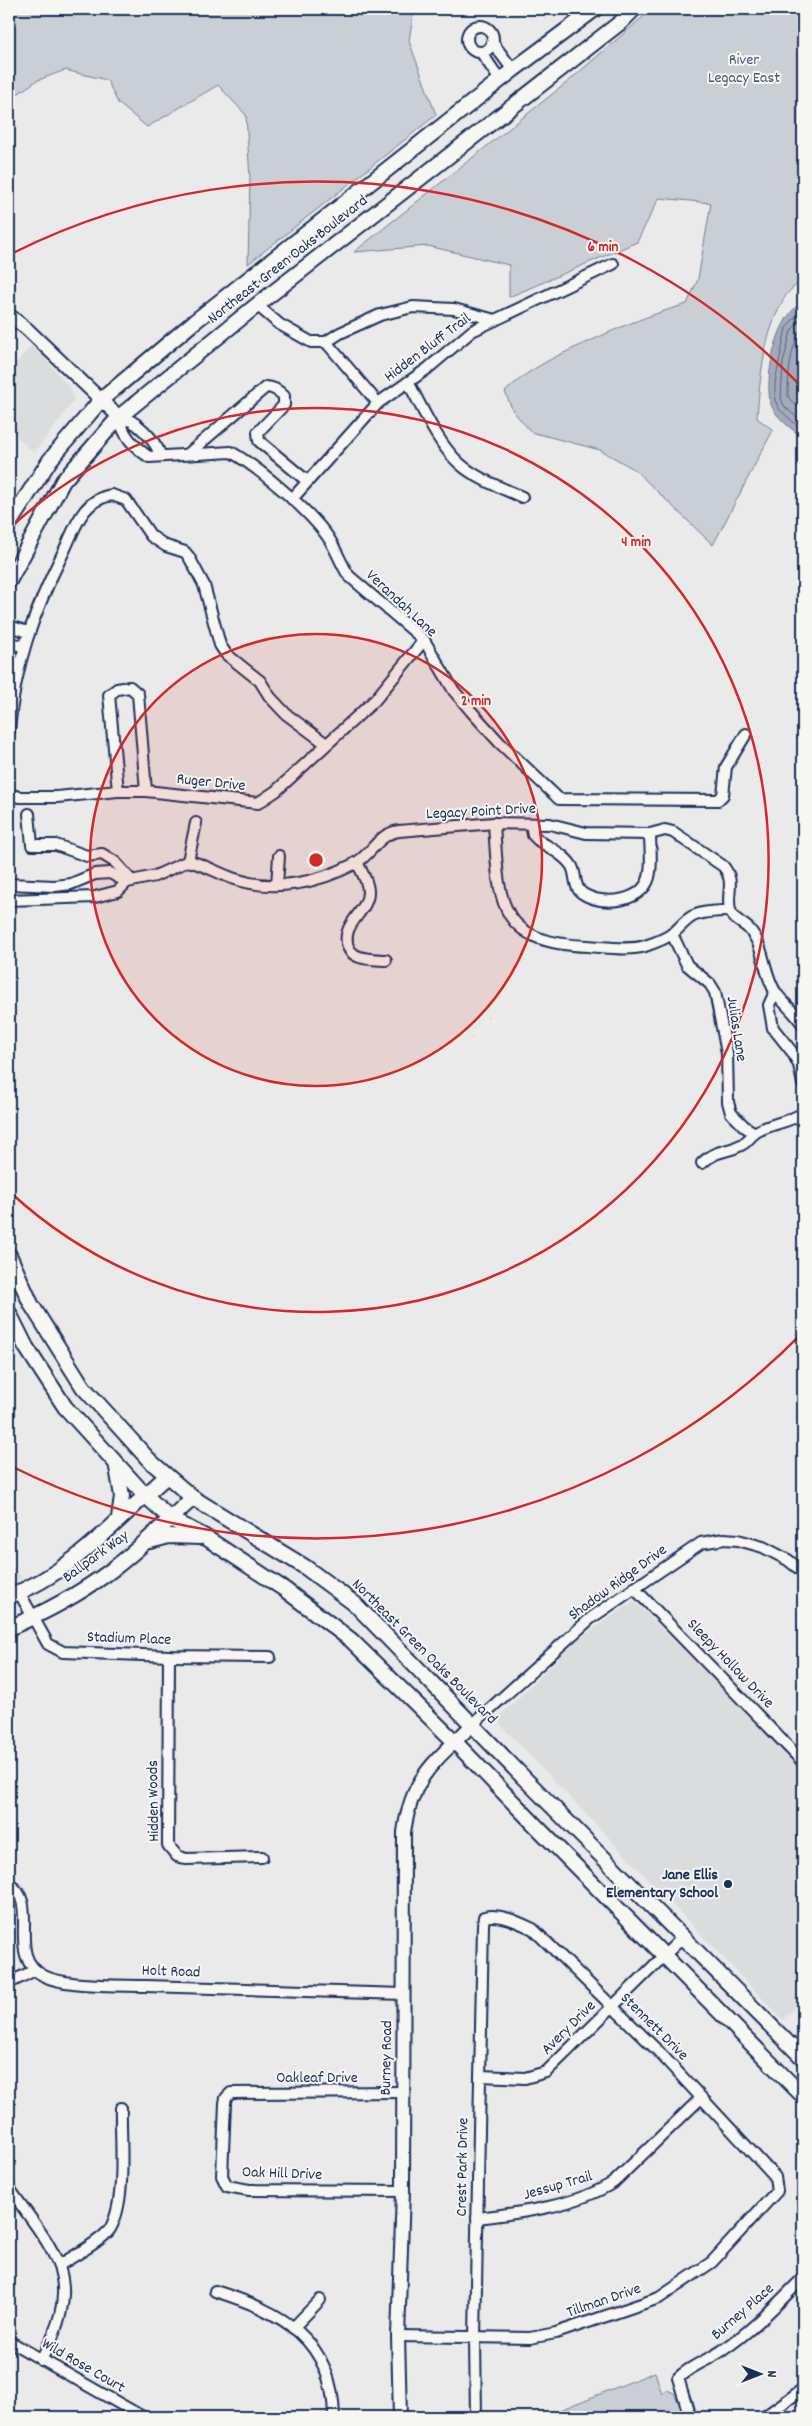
<svg xmlns="http://www.w3.org/2000/svg" width="812" height="2426" font-family="Dekko,sans-serif">
	<style>
		.built { fill: #dadcde }
		.green { fill: #caced5; stroke: #727e9a }
		.water { fill: #a2aaba; stroke: #6c7995 }
		.lines { fill: none; stroke-linecap: round; stroke-linejoin: round }
		.shore { stroke: #516083; stroke-width: 1 }
		.minor-casing { stroke: #1b2f5e; stroke-width: 14 }
		.tertiary-casing { stroke: #1b2f5e; stroke-width: 16 }
		.secondary-casing { stroke: #1b2f5e; stroke-width: 18 }
		.minor { stroke: #f6f6f2; stroke-width: 10 }
		.tertiary { stroke: #f6f6f2; stroke-width: 12 }
		.secondary { stroke: #f6f6f2; stroke-width: 14 }
		.ring { fill: none; stroke: #d62828; stroke-width: 2.5 }
		.poi-dot { fill: #1b2f5e; stroke: #f6f6f2; stroke-width: 2 }
		.labels { text-anchor: middle; dominant-baseline: central; stroke-width: 4; stroke-linejoin: round; paint-order: stroke }
		.park-label { font-size: 16px; fill: #47577c; stroke: #f6f6f2 }
		.street-label { font-size: 16px; fill: #1b2f5e; stroke: #f6f6f2 }
		.poi-label { font-size: 16px; font-weight: bold; fill: #1b2f5e; stroke: #f6f6f2; text-anchor: end }
		.centre { fill: #d62828; stroke: #f6f6f2; stroke-width: 2.5 }
		.ring-label { font-size: 15px; text-anchor: middle; font-weight: bold; fill: #d62828; stroke: #f6f6f2; stroke-width: 4; stroke-linejoin: round; paint-order: stroke }
	</style>
	<rect width="100%" height="100%" fill="#e9eae9"/>
	<filter id="ink" filterUnits="userSpaceOnUse"><feTurbulence type="fractalNoise" baseFrequency=".02" numOctaves="2"/><feDisplacementMap in="SourceGraphic" scale="10" xChannelSelector="R" yChannelSelector="G"/><feConvolveMatrix kernelMatrix="1 2 1 2 8 2 1 2 1" color-interpolation-filters="sRGB"/></filter>
	<g filter="url(#ink)">
		<g class="built">
			<polygon points="33,344 71,390 74,401 34,453 9,429 9,371"/>
			<polygon points="9,1562 22,1578 9,1583"/>
			<polygon points="634,1601 803,1769 803,1999 783,2020 496,1720 577,1640"/>
		</g>
		<g class="green">
			<polygon points="9,9 414,9 409,41 436,115 248,264 250,179 246,115 218,85 147,127 118,103 107,80 65,70 36,81 9,100"/>
			<path d="M652,9H803V280C798,284 790,289 786,295C764,332 760,376 757,418L773,430L713,545L634,469L600,450L531,432L513,411L505,392C529,368 558,355 590,341C622,326 652,314 687,304L698,279L711,203L659,198L637,242L509,297V265L428,246L354,252L570,80Z"/>
			<polygon points="655,2372 662,2394 667,2390 674,2393 685,2417 542,2417"/>
		</g>
		<path class="water" d="M803,302V438C792,429 773,416 770,401C765,374 777,315 803,302Z"/>
		<g class="lines">
			<g class="shore">
				<polyline points="803,308 786,328 775,382 775,400 779,409 803,431"/>
				<polyline points="803,316 791,331 783,363 781,398 784,406 803,423"/>
				<path d="M803,327C790,345 788,375 788,397L803,413"/>
			</g>
			<defs>
				<g id="minor">
					<circle cx="480" cy="39" r="13"/>
					<polyline points="492,42 513,70"/>
					<polyline points="481,52 500,80"/>
					<polyline points="257,305 279,324 311,342 326,342 340,333 380,315 413,307 454,309 495,320"/>
					<polyline points="326,342 378,403"/>
					<path d="M408,382C423,409 437,443 460,464C477,479 502,488 522,497"/>
					<path d="M160,454C154,439 136,419 119,417C123,435 133,446 149,457L231,452C258,467 306,508 325,533C335,545 340,563 349,576L424,640L454,691L471,711L499,742L559,799L718,800L723,795L726,767L746,734"/>
					<path d="M188,454L266,387C274,387 279,391 284,396V405L258,432L259,441L307,481"/>
					<polyline points="292,499 378,403 427,369 472,331 613,264"/>
					<polyline points="9,626 28,632"/>
					<polyline points="9,643 24,646"/>
					<path d="M9,731C14,666 34,611 63,553C75,529 81,500 112,495L126,500L151,536L166,546L185,552L189,557L204,585L220,645L226,654L260,681L270,697L286,714L325,743"/>
					<polyline points="118,791 109,695 117,689 130,687 138,694 146,791"/>
					<polyline points="9,794 19,797 57,797 118,791 146,791 258,803 276,791 375,700 424,640"/>
					<polyline points="29,814 32,845 56,845 87,856 102,854 115,862 132,881"/>
					<path d="M494,823C499,900 495,943 588,946C605,947 629,951 645,946C654,943 666,939 673,933C680,928 685,920 693,916C704,911 718,911 730,911"/>
					<path d="M531,824L533,835L538,840C548,847 564,854 571,865C577,873 573,887 582,893C602,907 647,903 650,872C652,860 650,846 650,834"/>
					<polyline points="188,861 196,823"/>
					<path d="M357,862C361,871 368,881 368,891C369,911 343,922 347,943C350,961 372,959 386,960"/>
					<polyline points="9,884 55,886 71,884 95,874 110,873 127,882"/>
					<polyline points="277,885 279,856"/>
					<path d="M9,900L95,897L118,891L127,882L155,876L188,861C204,864 219,874 235,879C274,892 318,883 354,864C372,855 377,834 399,831L494,823L550,824L586,833L650,834L665,830L673,832L723,866C736,881 726,894 730,910C733,921 743,922 749,929C765,946 763,974 776,993C784,1004 796,1013 803,1025"/>
					<polyline points="672,934 687,965 710,984 715,992 727,1053 728,1102 731,1113 745,1127 755,1133"/>
					<polyline points="775,992 769,1005 773,1028 793,1053 799,1065 803,1084"/>
					<path d="M702,1163C719,1148 724,1154 741,1145C747,1143 750,1136 756,1132C771,1123 788,1123 803,1113"/>
					<polyline points="634,1588 803,1762"/>
					<polyline points="19,1592 48,1644 63,1652 169,1656 270,1657"/>
					<polyline points="169,1656 168,1845 177,1856 186,1859 262,1857"/>
					<polyline points="473,1724 591,1618 701,1543 724,1539 738,1540 763,1547 788,1560 803,1572"/>
					<path d="M9,1884C42,1904 4,1956 44,1976C66,1987 120,1985 146,1986C232,1989 318,1992 404,1994"/>
					<polyline points="9,1983 35,1970"/>
					<polyline points="480,2076 525,2078 546,2072 682,1938"/>
					<polyline points="403,2092 231,2093 226,2098 225,2103 222,2176 227,2186 249,2190 403,2191"/>
					<path d="M9,2188C56,2255 86,2278 41,2360"/>
					<path d="M477,2218C520,2213 577,2206 614,2182L701,2098"/>
					<path d="M60,2265C73,2256 102,2241 110,2229C127,2200 120,2141 121,2108"/>
					<path d="M215,2291C282,2312 333,2339 334,2417"/>
					<polyline points="293,2328 320,2300"/>
					<path d="M398,2336L530,2338L556,2333L659,2298L712,2262L777,2191L775,2177L659,2052L533,1929C518,1922 500,1913 484,1917L483,1925L475,2338L476,2417"/>
					<polyline points="9,2341 143,2417"/>
					<path d="M690,2417L678,2378C691,2365 709,2360 723,2350C753,2330 778,2303 803,2278"/>
					<polyline points="764,2417 803,2389"/>
				</g>
				<g id="tertiary">
					<polyline points="9,315 27,329 119,417"/>
					<path d="M400,2417L398,2336L403,2191L404,1832C412,1775 435,1762 473,1724"/>
				</g>
				<g id="secondary">
					<polyline points="9,524 50,460 101,400 194,322 513,70 595,9"/>
					<polyline points="9,581 63,481 119,417 257,305 621,22 634,9"/>
					<polyline points="9,1255 31,1304 83,1387 150,1461 193,1498 305,1567 355,1604 524,1778 803,2058"/>
					<polyline points="9,1313 26,1347 65,1407 145,1495 171,1519 205,1537 284,1589 351,1640 455,1742 537,1827 803,2096"/>
					<polyline points="116,1462 122,1496 119,1518"/>
					<polyline points="150,1541 169,1536 200,1537"/>
					<path d="M9,1596C71,1574 118,1518 167,1476"/>
					<path d="M9,1628C44,1613 78,1595 109,1572C139,1550 165,1523 193,1498"/>
				</g>
			</defs>
			<use href="#minor" class="minor-casing"/>
			<use href="#tertiary" class="tertiary-casing"/>
			<use href="#secondary" class="secondary-casing"/>
			<use href="#minor" class="minor"/>
			<use href="#tertiary" class="tertiary"/>
			<use href="#secondary" class="secondary"/>
		</g>
	</g>
	<circle cx="316" cy="860" r="226" fill="#d62828" fill-opacity=".12"/>
	<g class="ring">
		<circle cx="316" cy="860" r="226"/>
		<path d="M11 527A452 452 0 1 1 11 1193"/>
		<path d="M800 1335A678 678 0 0 1 13 1467M13 253A678 678 0 0 1 800 385"/>
	</g>
	<circle class="poi-dot" cx="728" cy="1884" r="5"/>
	<g class="labels">
		<g class="park-label">
			<text x="744" y="60">River<tspan x="744" dy="18">Legacy East</tspan></text>
		</g>
		<g class="street-label">
			<text transform="translate(288 260) rotate(-38)">Northeast Green Oaks Boulevard</text>
			<text transform="translate(428 348) rotate(-37)">Hidden Bluff Trail</text>
			<text transform="translate(401 604) rotate(43)">Verandah Lane</text>
			<text transform="translate(211 783) rotate(6)">Ruger Drive</text>
			<text transform="translate(481 812) rotate(-3)">Legacy Point Drive</text>
			<text transform="translate(736 1029) rotate(81)">Julias Lane</text>
			<text transform="translate(96 1557) rotate(-36)">Ballpark Way</text>
			<text transform="translate(618 1583) rotate(-36)">Shadow Ridge Drive</text>
			<text transform="translate(129 1639) rotate(2)">Stadium Place</text>
			<text transform="translate(424 1652) rotate(45)">Northeast Green Oaks Boulevard</text>
			<text transform="translate(730 1664) rotate(46)">Sleepy Hollow Drive</text>
			<text transform="translate(154 1801) rotate(-91)">Hidden Woods</text>
			<text transform="translate(171 1972) rotate(2)">Holt Road</text>
			<text transform="translate(654 2027) rotate(45)">Stennett Drive</text>
			<text transform="translate(569 2028) rotate(-45)">Avery Drive</text>
			<text transform="translate(387 2058) rotate(-89)">Burney Road</text>
			<text x="317" y="2078">Oakleaf Drive</text>
			<text transform="translate(463 2167) rotate(-89)">Crest Park Drive</text>
			<text transform="translate(282 2174) rotate(2)">Oak Hill Drive</text>
			<text transform="translate(558 2186) rotate(-16)">Jessup Trail</text>
			<text transform="translate(604 2301) rotate(-19)">Tillman Drive</text>
			<text transform="translate(743 2312) rotate(-41)">Burney Place</text>
			<text transform="translate(83 2366) rotate(30)">Wild Rose Court</text>
		</g>
		<g class="poi-label">
			<text x="718" y="1875">Jane Ellis<tspan x="718" dy="18">Elementary School</tspan></text>
		</g>
	</g>
	<circle cx="316" cy="860" r="8" class="centre"/>
	<g class="ring-label">
		<text x="603" y="251">6 min</text>
		<text x="636" y="546">4 min</text>
		<text x="476" y="705">2 min</text>
	</g>
	<rect width="812" height="2426" fill="none" stroke="#f6f6f2" stroke-width="30"/>
	<rect x="15" y="15" width="782" height="2396" fill="none" stroke="#1b2f5e" stroke-width="2" filter="url(#ink)"/>
	<g transform="translate(760 2374) rotate(90)" stroke="#f6f6f2" stroke-width="4" paint-order="stroke">
	<path d="M0-4L9 19L0 12L-9 19Z" fill="#1b2f5e"/>
	<text y="-8" font-size="14" font-weight="bold" text-anchor="middle" fill="#1b2f5e">N</text>
	</g>
</svg>
